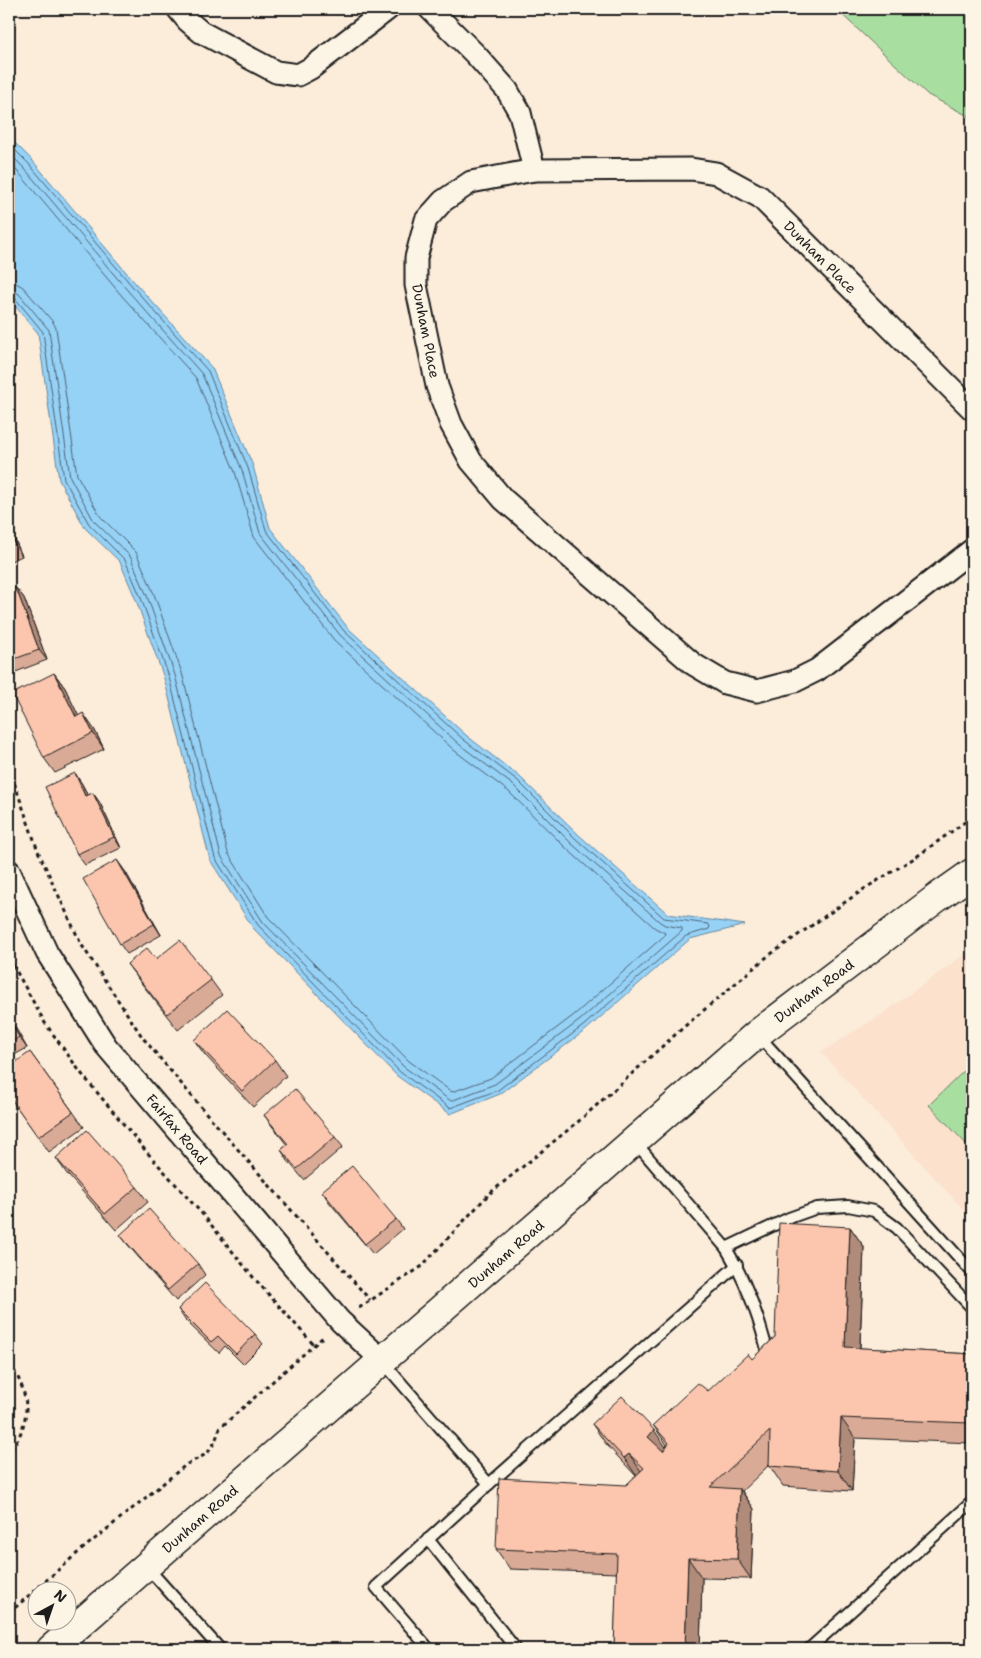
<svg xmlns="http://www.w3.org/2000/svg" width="981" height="1658" font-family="'Shantell Sans',sans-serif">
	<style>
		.built { fill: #fce1cd }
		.green { fill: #a9dea1; stroke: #627d5e }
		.water { fill: #96d1f6; stroke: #65899f }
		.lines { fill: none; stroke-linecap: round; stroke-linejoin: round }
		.shore { stroke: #4d6473; stroke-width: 1 }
		.lane-casing { stroke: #1c1c1c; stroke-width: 14 }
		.street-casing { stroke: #1c1c1c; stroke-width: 25 }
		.secondary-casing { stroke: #1c1c1c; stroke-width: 31 }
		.path { stroke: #1c1c1c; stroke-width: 3; stroke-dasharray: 4 4; stroke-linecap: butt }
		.lane { stroke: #fcf5e5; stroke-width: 10 }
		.street { stroke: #fcf5e5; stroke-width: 21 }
		.secondary { stroke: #fcf5e5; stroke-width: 28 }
		.wall { fill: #d9aa96; stroke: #1c1c1c }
		.shaded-wall { fill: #b08b7a; stroke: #1c1c1c }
		.building { fill: #fcc6ae; stroke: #1c1c1c }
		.labels { text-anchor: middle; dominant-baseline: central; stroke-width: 4; stroke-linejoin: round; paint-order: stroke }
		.street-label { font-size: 14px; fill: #1c1c1c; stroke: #fcf5e5 }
	</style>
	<rect width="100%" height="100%" fill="#fcecda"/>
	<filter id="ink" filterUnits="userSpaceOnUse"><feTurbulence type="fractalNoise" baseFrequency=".02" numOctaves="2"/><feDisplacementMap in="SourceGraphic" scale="10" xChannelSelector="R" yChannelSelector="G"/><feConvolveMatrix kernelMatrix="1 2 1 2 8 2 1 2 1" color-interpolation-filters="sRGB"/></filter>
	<g filter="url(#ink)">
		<polygon class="built" points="972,949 972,1219 821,1052 878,1017"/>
		<g class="green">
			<polygon points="836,9 972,9 972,118 928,95"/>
			<polygon points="972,1063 972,1150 929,1105"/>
		</g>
		<polygon class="water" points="9,137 32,160 136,284 212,368 253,466 270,528 348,628 467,736 520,777 579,835 668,914 745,925 690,939 586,1030 500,1094 450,1114 397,1076 253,928 210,860 164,678 136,600 120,562 85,528 59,480 38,333 9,299"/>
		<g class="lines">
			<g class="shore">
				<polyline points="9,144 29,164 133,287 208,371 248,468 266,530 344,631 464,740 517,780 575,838 664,918 708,924 710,926 709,929 686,936 583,1026 498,1090 450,1108 400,1072 258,925 215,858 169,677 141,598 125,560 89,524 64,479 43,332 15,298 9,296"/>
				<polyline points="9,153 24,168 128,291 202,374 242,470 260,533 340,635 460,745 513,785 571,843 660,922 665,925 682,928 682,931 579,1021 495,1084 451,1101 404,1067 263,922 221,856 175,675 147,596 130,556 94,521 70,477 49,330 19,294 14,291 9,290"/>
				<polyline points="9,163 19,173 122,296 196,378 235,472 254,537 334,640 455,751 508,791 566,848 655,928 665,933 664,936 574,1015 491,1078 452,1092 409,1061 268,917 228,853 182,673 154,594 136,552 100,516 77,475 56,328 53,322 23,287 16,283 9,282"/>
			</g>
			<defs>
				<g id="lane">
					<polyline points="758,1035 972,1272"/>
					<path d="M635,1142L726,1248C746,1281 760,1320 769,1358"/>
					<polyline points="726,1248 789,1218 817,1208 848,1206 874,1211 897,1228 972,1308"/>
					<polyline points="383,1362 489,1484 737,1265"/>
					<polyline points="428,1539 516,1649"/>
					<polyline points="147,1567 220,1649"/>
					<polyline points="429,1649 376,1587 489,1484"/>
					<polyline points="809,1649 972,1502"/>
				</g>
				<g id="street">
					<polyline points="178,9 188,21 201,32 276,72 298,75 311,68 388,9"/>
					<polyline points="430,9 476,55 507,90 520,113 534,170"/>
					<polyline points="972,409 760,197 716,173 691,169 534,170 471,182 443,201 426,220 416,258 416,285 437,386 451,424 471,461 503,499 693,664 725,683 757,691 795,681 817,670 972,550"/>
					<polyline points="9,871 47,953 106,1046 340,1321 383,1361"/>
				</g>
				<polyline id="secondary" points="51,1649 757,1034 938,897 972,873"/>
			</defs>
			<use href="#lane" class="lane-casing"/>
			<use href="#street" class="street-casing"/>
			<use href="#secondary" class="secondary-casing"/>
			<g class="path">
				<polyline points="9,768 38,851 81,944 143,1038 206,1113 370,1300"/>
				<polyline points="9,958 45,1023 81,1073 145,1150 204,1216 253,1277 314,1345"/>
				<polyline points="359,1308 421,1267 489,1194 579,1121 685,1026 768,956 864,889 916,857 972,817"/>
				<path d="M9,1364C18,1374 26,1393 26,1408C26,1422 19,1442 9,1451"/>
				<path d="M9,1613L74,1556L187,1464C210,1453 211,1453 220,1428L323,1337"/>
			</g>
			<use href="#lane" class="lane"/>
			<use href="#street" class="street"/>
			<use href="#secondary" class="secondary"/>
		</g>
		<g class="wall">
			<polygon points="9,526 22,556 9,562"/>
			<polygon points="16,588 24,598 47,660 13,673 9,667 9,590"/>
			<polygon points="54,673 65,688 78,716 94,729 104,749 55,773 44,758"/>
			<polygon points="75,773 82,784 88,795 93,793 100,803 121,848 85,865 77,854"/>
			<polygon points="125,871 161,935 127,954 120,944"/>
			<polygon points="156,959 211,980 222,995 178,1030 138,979 127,964"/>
			<polygon points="9,1018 27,1048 9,1058"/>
			<polygon points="194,1040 275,1060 286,1076 253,1107 205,1055"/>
			<polygon points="30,1052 84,1127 49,1152 9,1096"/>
			<polygon points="264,1115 335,1137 343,1147 304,1180 288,1161 281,1150 287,1145 272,1126"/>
			<polygon points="56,1158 137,1187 148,1202 116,1230 67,1174"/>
			<polygon points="322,1191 396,1219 403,1229 373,1254 329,1202"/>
			<polygon points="850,1227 864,1247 860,1348 972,1354 972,1443 855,1438 852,1491 783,1486 769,1465 742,1491 754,1509 751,1579 702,1578 700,1649 614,1649 617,1573 510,1569 496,1549 626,1485 636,1476 606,1444 592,1424 666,1447 667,1445 653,1425 708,1391 752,1359 775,1337"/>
			<polygon points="120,1235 198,1264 205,1275 176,1301 128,1245"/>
			<polygon points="178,1309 255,1334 263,1344 243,1364 225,1346 219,1353 185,1320"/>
		</g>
		<g class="shaded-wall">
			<polygon points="9,526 22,556 12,540 9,534"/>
			<polygon points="16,588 24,598 47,660 39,650"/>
			<polygon points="54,673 65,688 87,733 76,717"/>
			<polygon points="83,713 94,729 104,749 93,733"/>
			<polygon points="75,773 82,784 93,807 85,796"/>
			<polygon points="93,793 100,803 121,848 114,837"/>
			<polygon points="117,860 125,871 161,935 154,924"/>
			<polygon points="9,1018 14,1025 27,1048 19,1037"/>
			<polygon points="850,1227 864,1247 859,1367 845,1347"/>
			<polygon points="972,1371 972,1428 969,1423"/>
			<polygon points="841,1418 855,1438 852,1491 838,1471"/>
			<polygon points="654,1430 668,1450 662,1457 648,1437"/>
			<polygon points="629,1454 643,1474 638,1478 624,1458"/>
			<polygon points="740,1489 754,1509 751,1579 737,1559"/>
			<polygon points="688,1558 702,1578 700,1649 685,1649"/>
		</g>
		<g class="building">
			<polygon points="9,534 12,540 9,541"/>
			<polygon points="16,588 39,650 9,661 9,590"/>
			<polygon points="54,673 76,717 83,713 93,733 44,758 12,694"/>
			<polygon points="75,773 85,796 93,793 114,837 77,854 45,787"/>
			<polygon points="117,860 154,924 120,944 83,879"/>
			<polygon points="180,940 211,980 167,1014 127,964 147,948 156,959"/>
			<polygon points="227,1009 275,1060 242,1091 194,1040"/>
			<polygon points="9,1019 19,1037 9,1044"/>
			<polygon points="30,1052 73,1112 38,1137 9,1096 9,1067"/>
			<polygon points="295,1089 335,1137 297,1169 281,1150 288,1144 264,1115"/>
			<polygon points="87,1130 137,1187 105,1214 56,1158"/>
			<polygon points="352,1166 396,1219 365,1244 322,1191"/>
			<polygon points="149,1209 198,1264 168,1290 120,1235"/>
			<polygon points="779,1223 850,1227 845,1347 972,1354 972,1371 969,1423 841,1418 838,1471 769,1466 770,1431 710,1487 740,1489 737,1559 688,1558 685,1649 614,1649 617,1554 496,1549 499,1478 626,1485 644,1468 629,1454 624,1458 592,1424 622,1396 654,1430 648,1437 663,1451 669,1443 653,1425 698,1383 708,1391 748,1354 752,1359 775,1337"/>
			<polygon points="205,1283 255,1334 236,1354 218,1336 211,1342 178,1309"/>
		</g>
	</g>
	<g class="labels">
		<g class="street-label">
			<text transform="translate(820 257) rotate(45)">Dunham Place</text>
			<text transform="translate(426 331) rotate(79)">Dunham Place</text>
			<text transform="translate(814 991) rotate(-37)">Dunham Road</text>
			<text transform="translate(177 1129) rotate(50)">Fairfax Road</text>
			<text transform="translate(506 1254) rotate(-41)">Dunham Road</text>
			<text transform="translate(200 1519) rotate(-41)">Dunham Road</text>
		</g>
	</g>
	<rect width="981" height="1658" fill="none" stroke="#fcf5e5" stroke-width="30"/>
	<rect x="15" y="15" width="951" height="1628" fill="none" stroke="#1c1c1c" stroke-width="2" filter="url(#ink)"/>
	<g transform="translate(52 1606) rotate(40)"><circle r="24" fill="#fcf5e5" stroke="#a29e95"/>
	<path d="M0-4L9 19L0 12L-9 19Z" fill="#1c1c1c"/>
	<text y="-8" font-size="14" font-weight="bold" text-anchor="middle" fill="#1c1c1c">N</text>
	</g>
</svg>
